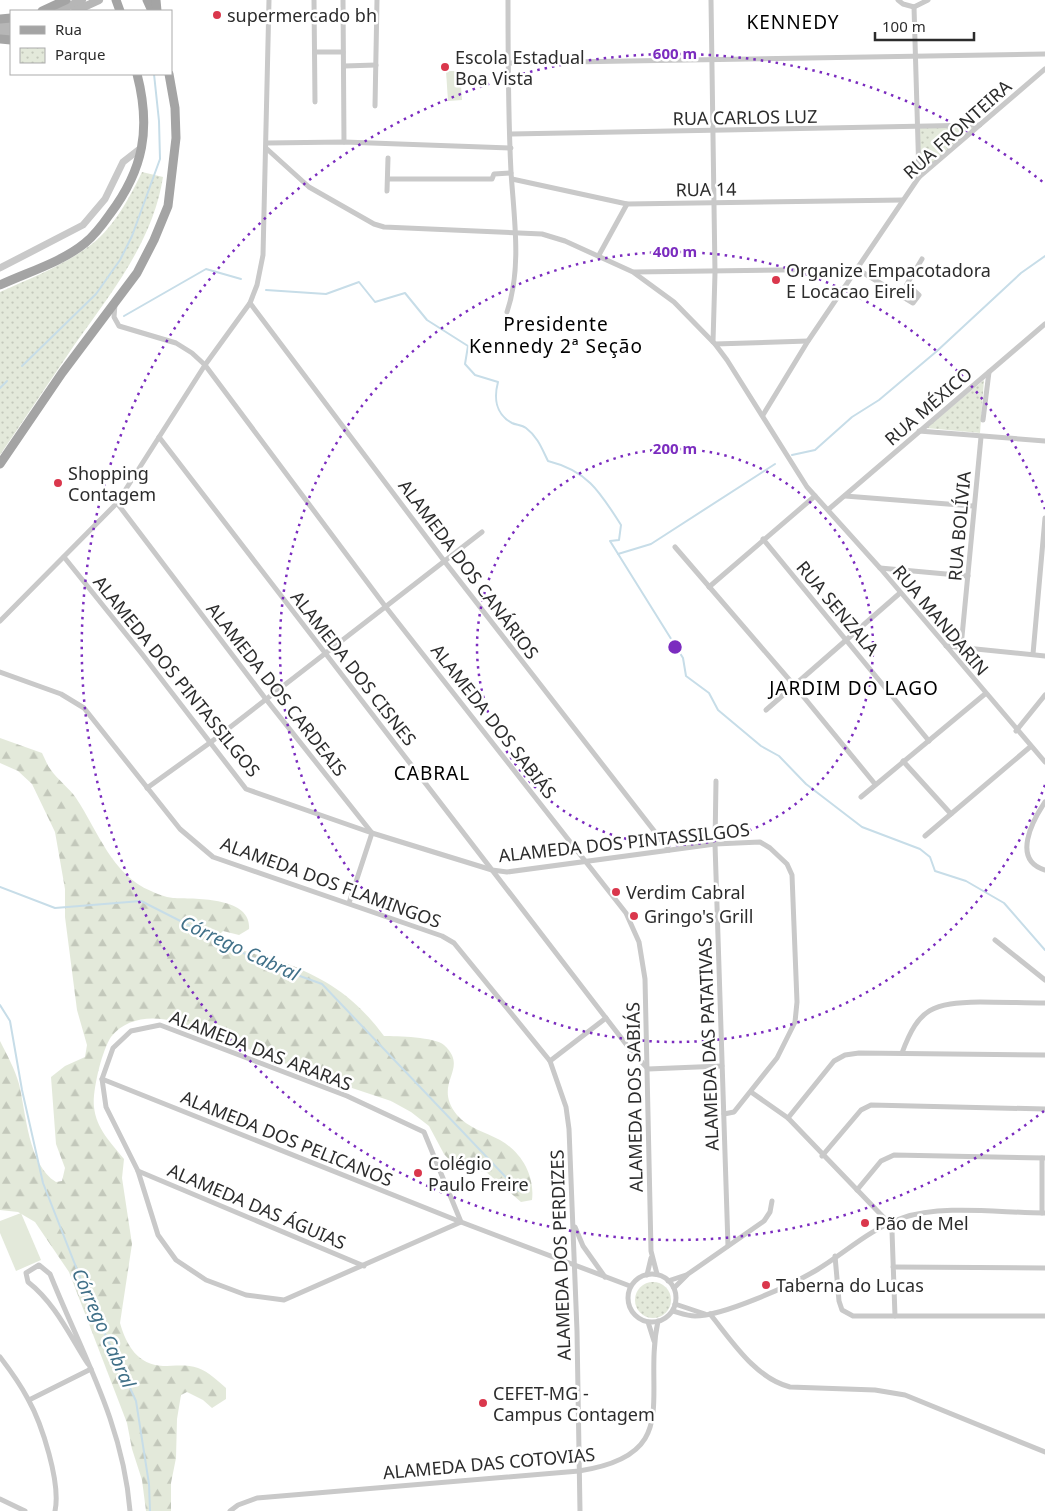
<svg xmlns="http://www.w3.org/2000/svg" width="1045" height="1511" font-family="'Noto Sans',sans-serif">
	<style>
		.grass { fill: #e3e9da }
		.forest { fill: url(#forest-firs) }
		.park { fill: url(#park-dots) }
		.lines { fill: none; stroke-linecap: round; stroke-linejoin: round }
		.stream { stroke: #c7dde8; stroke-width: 2 }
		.minor { stroke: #c9c9c9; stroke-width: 5 }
		.tertiary { stroke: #c9c9c9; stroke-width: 7 }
		.secondary { stroke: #b6b6b6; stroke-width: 8 }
		.primary { stroke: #a4a4a4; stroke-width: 9 }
		.ring { fill: none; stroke: #7b2cbf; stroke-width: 2.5; stroke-dasharray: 2.5 5 }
		.poi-dot { fill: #da374c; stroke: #fff; stroke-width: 2 }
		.labels { text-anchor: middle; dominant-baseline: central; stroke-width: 5; stroke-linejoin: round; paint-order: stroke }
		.poi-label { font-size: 18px; fill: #2c2c2c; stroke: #fff; text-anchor: start }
		.street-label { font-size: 18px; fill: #2c2c2c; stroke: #fff }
		.neighbourhood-label { font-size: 19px; letter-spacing: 1px; fill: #000; stroke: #fff }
		.water-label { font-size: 19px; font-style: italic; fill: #407088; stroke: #fff }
		.centre { fill: #7b2cbf; stroke: #fff; stroke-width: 2.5 }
		.ring-label { font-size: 15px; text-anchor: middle; font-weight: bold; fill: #7b2cbf; stroke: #fff; stroke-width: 5; stroke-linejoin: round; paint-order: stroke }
	</style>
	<defs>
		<pattern id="forest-firs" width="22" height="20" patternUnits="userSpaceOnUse" patternTransform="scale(1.25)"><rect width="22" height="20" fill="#e3e9da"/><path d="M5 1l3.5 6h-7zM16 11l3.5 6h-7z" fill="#c3c8bb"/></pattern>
		<pattern id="park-dots" width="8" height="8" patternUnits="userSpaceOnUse" patternTransform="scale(1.25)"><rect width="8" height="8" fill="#e3e9da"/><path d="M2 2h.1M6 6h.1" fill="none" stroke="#c3c8bb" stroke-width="1.8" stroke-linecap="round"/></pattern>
	</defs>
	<rect width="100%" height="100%" fill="#fff"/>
	<g class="grass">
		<polygon points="446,71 460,71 462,100 448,101"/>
		<polygon points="21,1213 41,1260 16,1271 0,1233 0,1221"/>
	</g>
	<path class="forest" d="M0,738L42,753C45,759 47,765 51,770C58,780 69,788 76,798C98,831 112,875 151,891C157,894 165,897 173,898C193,899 252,896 249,929L239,935L223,931L219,935C234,953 262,954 283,962C327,979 356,998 384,1036C397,1036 435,1037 444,1045C471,1070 431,1082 457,1115C468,1128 485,1132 500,1140C521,1152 535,1175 532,1200L521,1202L485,1171L469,1173L455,1166L444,1154L429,1126L411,1112L391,1101L304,1072L262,1053L197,1034C175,1015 131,1011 111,1037C102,1050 92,1092 94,1107C96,1128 111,1143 124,1159L122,1178L132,1244L120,1323C126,1345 138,1365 163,1366C174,1366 187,1364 198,1368C209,1372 218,1381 226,1388V1399L212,1408L203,1400L187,1392L181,1395L177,1419L176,1458L171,1483V1511H146L142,1480L132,1449L127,1423L69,1272L35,1222L18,1212L0,1210V1041C7,1055 15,1069 19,1084C26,1112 28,1165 56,1182L62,1181L65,1168L56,1144L51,1077L65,1066L85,1057L87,1045L77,1010L65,917V889L55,832L32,784L18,771L0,763Z"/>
	<g class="park">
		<polygon points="980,125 919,177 916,127"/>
		<path d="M142,172L163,177C153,241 112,292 75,344C50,381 25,418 0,455V292C31,278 65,265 92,244C114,227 130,197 142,172Z"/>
		<polygon points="984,380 980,433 926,428"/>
		<circle cx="653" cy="1300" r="18"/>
	</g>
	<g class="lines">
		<g class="stream">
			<path d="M266,290L326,294L359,282L375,302L405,293L427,320L468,346L465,364L475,375L498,382C494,397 495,414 512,423C516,425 522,425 526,428C538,437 542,449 548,461C588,471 600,492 621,525L619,540L610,541L683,658L686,676L709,693L718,710L761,746L779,756L806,784L862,827L920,849L930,857L935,871L966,881L1004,903L1045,950"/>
			<polyline points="124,316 206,269 241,279"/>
			<polyline points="22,366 96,294 120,260 132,236 160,159 159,121 154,74"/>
			<polyline points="0,388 7,381"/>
			<polyline points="792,455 815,450 852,417 879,400 937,351 1021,273 1045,256"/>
			<polyline points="618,554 651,544 775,464"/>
			<polyline points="0,887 55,908 141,901 261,962 322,984 519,1191"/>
			<polyline points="0,1005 10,1021 22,1090 43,1183 87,1295 136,1401 149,1484 150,1511"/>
		</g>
		<g class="minor">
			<polyline points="314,0 315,102"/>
			<polyline points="343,0 344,142"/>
			<polyline points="711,0 715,273 713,342"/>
			<polyline points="898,0 903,4 914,7 928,0"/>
			<polyline points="914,7 919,177"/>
			<polyline points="315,52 343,52"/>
			<polyline points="508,63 1045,54"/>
			<polyline points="344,66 376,65"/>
			<polyline points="375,106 377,0"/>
			<polyline points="511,134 980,125"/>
			<polyline points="267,143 344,142 511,148"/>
			<polyline points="267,149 309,187 374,224 384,227 542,234 565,241 633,272 674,302 715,344 727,360 807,487 880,568 1045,762"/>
			<polyline points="388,179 492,179 494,174 511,173"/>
			<polyline points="512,179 627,204 903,200"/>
			<polyline points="387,191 388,158"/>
			<polyline points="599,255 627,204"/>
			<polyline points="634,272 857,269 913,303 919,295 907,284 922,259"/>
			<polyline points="250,303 445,562 669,850"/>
			<polyline points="115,304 114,317 119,326 176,343 192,353 205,365 385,606 626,913 639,942 645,979 651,1251 657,1274"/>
			<path d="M507,312C522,268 514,218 511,172C508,115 508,57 508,0"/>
			<polyline points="715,344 808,341"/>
			<polyline points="763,415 808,341 919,177 1045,69"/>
			<polyline points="983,420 989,372"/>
			<polyline points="919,431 1045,441"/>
			<polyline points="159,437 629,1048 648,1069 722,1066"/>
			<polyline points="845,496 973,506"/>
			<polyline points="117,503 265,698 372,833 349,903"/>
			<polyline points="829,509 1045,324"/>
			<polyline points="763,539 929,741"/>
			<polyline points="675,547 793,684 875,784"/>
			<polyline points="64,557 142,654 246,789 372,833 492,870 507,872 715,844 760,842 770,848 787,864 792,875 797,1002 795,1022 777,1058 734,1112 724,1114"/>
			<polyline points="880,568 968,576"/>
			<polyline points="709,587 815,496"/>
			<polyline points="0,621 117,503 205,365 250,303 257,285 263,255 269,0"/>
			<polyline points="946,646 1045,656"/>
			<polyline points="961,647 981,437"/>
			<polyline points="1033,654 1045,518"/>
			<polyline points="0,672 61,694 84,708 180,829 213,857 442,936 454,943 550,1061 566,1107 569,1129 577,1331 580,1511"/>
			<polyline points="766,710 900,593"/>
			<polyline points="1016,731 1045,695"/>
			<polyline points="903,761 951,814"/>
			<polyline points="716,781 715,844 728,1246"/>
			<polyline points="147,788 211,742 482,532"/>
			<polyline points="861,797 985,694"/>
			<path d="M1045,802C1033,820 1011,860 1045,870"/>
			<polyline points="925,836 1030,747"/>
			<polyline points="995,940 1045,980"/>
			<polygon points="160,1025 347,1096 424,1132 461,1222 284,1300 246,1295 206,1280 176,1260 158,1235 138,1171 106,1107 102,1079 113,1048 131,1031"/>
			<path d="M902,1053C919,1007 933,1003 980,1002C1002,1002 1023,1003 1045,1003"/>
			<polyline points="550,1061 606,1018"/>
			<polyline points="102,1079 461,1222 630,1286"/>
			<polyline points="751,1092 788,1118 889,1223 892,1231 895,1316"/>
			<polyline points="788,1118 834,1061 845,1055 859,1053 1045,1055"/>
			<polyline points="822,1156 861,1110 871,1105 1045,1109"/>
			<polyline points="138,1171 364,1266"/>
			<polyline points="857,1190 881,1161 894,1155 1045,1158"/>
			<polyline points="1042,1213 1042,1158"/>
			<polyline points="575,1227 583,1246 605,1277"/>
			<polyline points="835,1256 839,1301 842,1310 853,1316 1045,1316"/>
			<polyline points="893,1267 1045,1268"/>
			<circle cx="652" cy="1298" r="24"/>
			<polyline points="647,1275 651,1258"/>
			<polyline points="668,1281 686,1275"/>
			<polyline points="674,1288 688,1274 764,1221 770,1212 772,1201"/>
			<polyline points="675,1304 705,1314"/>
			<path d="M673,1311C680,1313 688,1316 695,1316C723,1316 789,1286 815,1271C844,1254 868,1230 902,1218C943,1204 1001,1213 1045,1213"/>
			<path d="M710,1314C732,1341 755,1378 790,1387L875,1390L905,1395L1045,1452"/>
			<polyline points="648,1322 654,1341"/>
			<path d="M0,1357C10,1370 20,1384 28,1399C42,1424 61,1483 55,1511"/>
			<path d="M88,1364C70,1336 55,1303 28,1282L26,1273L39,1265L50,1274C82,1354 123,1423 130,1511"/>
			<polyline points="29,1400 91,1369"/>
			<polyline points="0,1499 25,1511"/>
			<path d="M230,1511L238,1505L257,1498L579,1471C685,1455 642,1396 658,1321"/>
		</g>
		<polyline class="tertiary" points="0,268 83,225 105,199 123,162 141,148"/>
		<g class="secondary">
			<polyline points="58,11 82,0"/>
			<polyline points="75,11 99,0"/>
			<polyline points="0,25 11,25"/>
			<polyline points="0,32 11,32"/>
		</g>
		<g class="primary">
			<polyline points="116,0 120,11"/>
			<polyline points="147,0 152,11"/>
			<polyline points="156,0 157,11"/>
			<polyline points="42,11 66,0"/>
			<polyline points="0,19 11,18"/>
			<polyline points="0,39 11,40"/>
			<path d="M0,285C28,272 62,262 85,243C95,235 103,224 110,214C144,169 151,128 137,74"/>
			<polyline points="0,464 62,373 137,273 154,240 168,206 176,138 175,108 169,74"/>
		</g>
	</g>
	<g class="ring">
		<circle cx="675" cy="647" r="198"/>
		<path d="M1045 785A395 395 0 1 1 1045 509"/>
		<path d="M1044 1111A593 593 0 1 1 1044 183"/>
	</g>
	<g class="poi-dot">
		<circle cx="217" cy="15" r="5"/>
		<circle cx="445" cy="67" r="5"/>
		<circle cx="776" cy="280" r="5"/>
		<circle cx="58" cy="483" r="5"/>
		<circle cx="616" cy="892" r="5"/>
		<circle cx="634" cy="916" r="5"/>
		<circle cx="418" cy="1173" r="5"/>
		<circle cx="865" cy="1223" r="5"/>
		<circle cx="766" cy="1285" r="5"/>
		<circle cx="483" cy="1403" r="5"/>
	</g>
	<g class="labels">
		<g class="poi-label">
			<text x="227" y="15">supermercado bh</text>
			<text x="455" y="57">Escola Estadual<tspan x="455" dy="21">Boa Vista</tspan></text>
			<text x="786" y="270">Organize Empacotadora<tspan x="786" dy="21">E Locacao Eireli</tspan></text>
			<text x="68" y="473">Shopping<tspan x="68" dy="21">Contagem</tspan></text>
			<text x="626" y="892">Verdim Cabral</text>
			<text x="644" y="916">Gringo's Grill</text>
			<text x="428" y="1163">Colégio<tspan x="428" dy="21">Paulo Freire</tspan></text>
			<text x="875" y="1223">Pão de Mel</text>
			<text x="776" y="1285">Taberna do Lucas</text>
			<text x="493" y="1393">CEFET-MG -<tspan x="493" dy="21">Campus Contagem</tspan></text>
		</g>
		<g class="street-label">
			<text transform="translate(745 117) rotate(-1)">RUA CARLOS LUZ</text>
			<text transform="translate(957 129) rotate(-42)">RUA FRONTEIRA</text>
			<text transform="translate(706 189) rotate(-1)">RUA 14</text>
			<text transform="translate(928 406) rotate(-41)">RUA MÉXICO</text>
			<text transform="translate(959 526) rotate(-85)">RUA BOLÍVIA</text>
			<text transform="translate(469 569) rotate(53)">ALAMEDA DOS CANÁRIOS</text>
			<text transform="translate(838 608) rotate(50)">RUA SENZALA</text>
			<text transform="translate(941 620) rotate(50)">RUA MANDARIN</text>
			<text transform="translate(354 668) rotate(52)">ALAMEDA DOS CISNES</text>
			<text transform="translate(177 676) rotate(51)">ALAMEDA DOS PINTASSILGOS</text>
			<text transform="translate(277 689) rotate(52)">ALAMEDA DOS CARDEAIS</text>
			<text transform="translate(494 721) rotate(52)">ALAMEDA DOS SABIÁS</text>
			<text transform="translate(624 842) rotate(-6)">ALAMEDA DOS PINTASSILGOS</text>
			<text transform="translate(331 882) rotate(20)">ALAMEDA DOS FLAMINGOS</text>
			<text transform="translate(708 1044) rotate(-92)">ALAMEDA DAS PATATIVAS</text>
			<text transform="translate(261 1050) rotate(21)">ALAMEDA DAS ARARAS</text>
			<text transform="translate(634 1097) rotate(-91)">ALAMEDA DOS SABIÁS</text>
			<text transform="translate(287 1138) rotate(22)">ALAMEDA DOS PELICANOS</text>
			<text transform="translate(257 1206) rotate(23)">ALAMEDA DAS ÁGUIAS</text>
			<text transform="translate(560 1255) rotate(-92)">ALAMEDA DOS PERDIZES</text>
			<text transform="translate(489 1463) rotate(-5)">ALAMEDA DAS COTOVIAS</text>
		</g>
		<g class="neighbourhood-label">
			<text x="793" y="22">KENNEDY</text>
			<text x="556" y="324">Presidente<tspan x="556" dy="22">Kennedy 2ª Seção</tspan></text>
			<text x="854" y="688">JARDIM DO LAGO</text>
			<text x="432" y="773">CABRAL</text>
		</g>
		<g class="water-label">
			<text transform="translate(240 948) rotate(25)">Córrego Cabral</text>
			<text transform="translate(104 1328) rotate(66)">Córrego Cabral</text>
		</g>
	</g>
	<circle cx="675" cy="647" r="8" class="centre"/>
	<g class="ring-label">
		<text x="675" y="59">600 m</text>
		<text x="675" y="257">400 m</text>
		<text x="675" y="454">200 m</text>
	</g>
	<rect x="10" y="10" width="162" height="65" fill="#ffffff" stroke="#ababab"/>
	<rect x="20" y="26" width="25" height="8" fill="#a4a4a4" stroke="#ababab"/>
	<text x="55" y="35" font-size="15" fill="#2c2c2c">Rua</text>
	<rect x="20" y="48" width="25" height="15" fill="url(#park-dots)" stroke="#ababab"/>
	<text x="55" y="60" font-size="15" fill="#2c2c2c">Parque</text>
	<path d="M875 32v8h99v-8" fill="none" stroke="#2c2c2c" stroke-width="2.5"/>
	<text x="882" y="32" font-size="15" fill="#2c2c2c" stroke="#ffffff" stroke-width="4" paint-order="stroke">100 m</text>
</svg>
